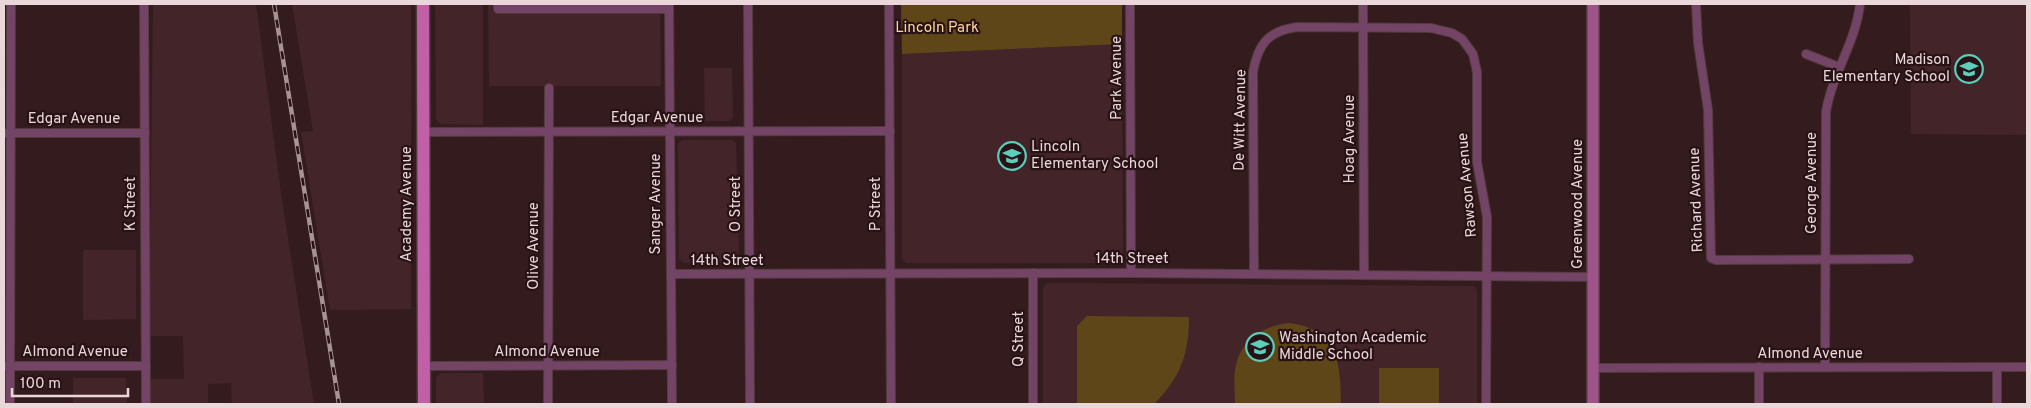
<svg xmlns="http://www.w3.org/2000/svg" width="2031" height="408" font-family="Overpass,sans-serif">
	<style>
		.built { fill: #432529 }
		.green { fill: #5f4618 }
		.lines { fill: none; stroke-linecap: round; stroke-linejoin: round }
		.street-casing { stroke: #513a3c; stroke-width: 10 }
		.secondary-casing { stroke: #513a3c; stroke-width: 14 }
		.primary-casing { stroke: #513a3c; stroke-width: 15 }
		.street { stroke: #734465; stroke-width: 8 }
		.secondary { stroke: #9f5489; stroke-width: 11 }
		.primary { stroke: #c160a6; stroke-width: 12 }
		.rail-casing { stroke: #a79294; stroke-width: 4.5 }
		.rail { stroke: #291215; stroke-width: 2.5; stroke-dasharray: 8; stroke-linecap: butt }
		.labels { text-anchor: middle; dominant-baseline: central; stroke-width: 4.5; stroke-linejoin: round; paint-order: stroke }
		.park-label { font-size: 15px; fill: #fdd89b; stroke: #291215 }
		.poi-label { font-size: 15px; fill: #e9d7d9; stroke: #291215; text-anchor: start }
		.street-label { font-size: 15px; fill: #e9d7d9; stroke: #291215 }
	</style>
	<rect width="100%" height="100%" fill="#341c1e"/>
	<g class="built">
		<polygon points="153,4 256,4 281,194 314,404 232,404 231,383 208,384 208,404 150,404 149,379 184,379 183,336 149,336"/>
		<polygon points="292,4 411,4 411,309 330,310 301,132 313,131"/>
		<polygon points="435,4 483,4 483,125 441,124 436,119"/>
		<polygon points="488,4 660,4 661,86 489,86"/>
		<polygon points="1910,4 2027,4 2027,135 1911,134"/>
		<polygon points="1122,44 1123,261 1121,263 906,263 902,259 902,54"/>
		<polygon points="704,68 732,68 733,117 730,121 705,121"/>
		<polygon points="682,140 733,140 736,143 739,257 733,263 684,263 679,259 678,144"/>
		<polygon points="83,250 136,250 136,319 83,320"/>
		<polygon points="1047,283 1474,286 1477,290 1477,404 1043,404 1043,288"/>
		<polygon points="441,373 483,373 484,404 436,404 436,378"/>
		<polygon points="73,378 126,378 127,404 73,404"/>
	</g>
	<g class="green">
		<polygon points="901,4 1122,4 1122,44 902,54"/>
		<path d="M1087,316L1189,317C1189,353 1181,376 1156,402L1153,404H1077V326Z"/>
		<path d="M1289,323C1338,329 1341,364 1341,404H1235C1235,392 1233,378 1236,365C1242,339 1264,326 1289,323Z"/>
		<rect x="1379" y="368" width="60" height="36"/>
	</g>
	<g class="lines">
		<defs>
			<g id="street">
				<polyline points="144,4 146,404"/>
				<polyline points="498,4 498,9 669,9"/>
				<polyline points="669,4 672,404"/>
				<polyline points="748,4 750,404"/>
				<polyline points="889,4 891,404"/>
				<polyline points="1130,4 1131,273"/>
				<polyline points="1363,4 1364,274"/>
				<polyline points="1696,4 1698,43 1708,110 1711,258 1716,260 1909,259"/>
				<polyline points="1806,54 1839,67"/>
				<polyline points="423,132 890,131"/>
				<polyline points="4,133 145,133"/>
				<polyline points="671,274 1131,273 1593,277"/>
				<path d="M1254,274L1253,72C1258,44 1268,31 1297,27L1431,28L1452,33L1462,39L1473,54L1477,72V162L1487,217L1486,404"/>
				<polyline points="4,366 146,366"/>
				<polyline points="423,366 672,365"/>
				<polyline points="1759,367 1759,404"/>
				<path d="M1825,367L1826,112C1832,74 1856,42 1860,4"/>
				<polyline points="1593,368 2027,367"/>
				<polyline points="10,404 11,4"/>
				<polyline points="548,404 549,88"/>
				<polyline points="1033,404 1033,273"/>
				<polyline points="1997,404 1997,367"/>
			</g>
			<polyline id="secondary" points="1593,404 1593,4"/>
			<polyline id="primary" points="423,4 424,404"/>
		</defs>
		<use href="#street" class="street-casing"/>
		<use href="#secondary" class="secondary-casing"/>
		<use href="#primary" class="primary-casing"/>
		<use href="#street" class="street"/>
		<use href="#secondary" class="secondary"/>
		<use href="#primary" class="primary"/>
		<defs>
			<polyline id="rail" points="274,4 339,404"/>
		</defs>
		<use href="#rail" class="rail-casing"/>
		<use href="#rail" class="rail"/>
	</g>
	<defs>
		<symbol id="school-ring" viewBox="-11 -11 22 22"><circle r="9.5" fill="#291215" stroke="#5cceba" stroke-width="1.5"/><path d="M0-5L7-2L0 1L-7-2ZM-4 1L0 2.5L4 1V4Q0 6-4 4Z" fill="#5cceba"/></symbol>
	</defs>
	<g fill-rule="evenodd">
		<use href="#school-ring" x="1953" y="53" width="32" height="32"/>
		<use href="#school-ring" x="996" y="140" width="32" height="32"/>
		<use href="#school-ring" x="1244" y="331" width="32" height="32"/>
	</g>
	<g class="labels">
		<g class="park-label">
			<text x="937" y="28">Lincoln Park</text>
		</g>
		<g class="poi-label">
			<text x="1950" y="60" text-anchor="end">Madison<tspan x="1950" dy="17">Elementary School</tspan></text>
			<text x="1031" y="147">Lincoln<tspan x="1031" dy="17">Elementary School</tspan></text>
			<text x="1279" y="338">Washington Academic<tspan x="1279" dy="17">Middle School</tspan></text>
		</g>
		<g class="street-label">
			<text transform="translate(1117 78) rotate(-90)">Park Avenue</text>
			<text x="657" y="118">Edgar Avenue</text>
			<text x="74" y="119">Edgar Avenue</text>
			<text transform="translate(1241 120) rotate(-89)">De Witt Avenue</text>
			<text transform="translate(1350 139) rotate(-90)">Hoag Avenue</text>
			<text transform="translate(1812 183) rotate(-90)">George Avenue</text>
			<text transform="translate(1468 185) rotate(-95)">Rawson Avenue</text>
			<text transform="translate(1697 200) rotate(-92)">Richard Avenue</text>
			<text transform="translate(131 204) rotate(-90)">K Street</text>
			<text transform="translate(407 204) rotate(-90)">Academy Avenue</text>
			<text transform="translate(656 204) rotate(-90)">Sanger Avenue</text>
			<text transform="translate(736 204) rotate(-90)">O Street</text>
			<text transform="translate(876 204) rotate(-90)">P Street</text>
			<text transform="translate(1578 204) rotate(-90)">Greenwood Avenue</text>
			<text transform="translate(534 246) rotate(-90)">Olive Avenue</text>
			<text x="1132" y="259">14th Street</text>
			<text x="727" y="261">14th Street</text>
			<text transform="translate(1019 339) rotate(-90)">Q Street</text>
			<text x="75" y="352">Almond Avenue</text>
			<text x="547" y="352">Almond Avenue</text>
			<text x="1810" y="354">Almond Avenue</text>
		</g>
	</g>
	<rect width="2031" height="408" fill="none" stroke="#e9d7d9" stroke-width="10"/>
	<path d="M12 388v8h116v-8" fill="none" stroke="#e9d7d9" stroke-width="2.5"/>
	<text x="20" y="388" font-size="15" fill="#e9d7d9" stroke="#291215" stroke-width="4" paint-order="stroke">100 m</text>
</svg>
